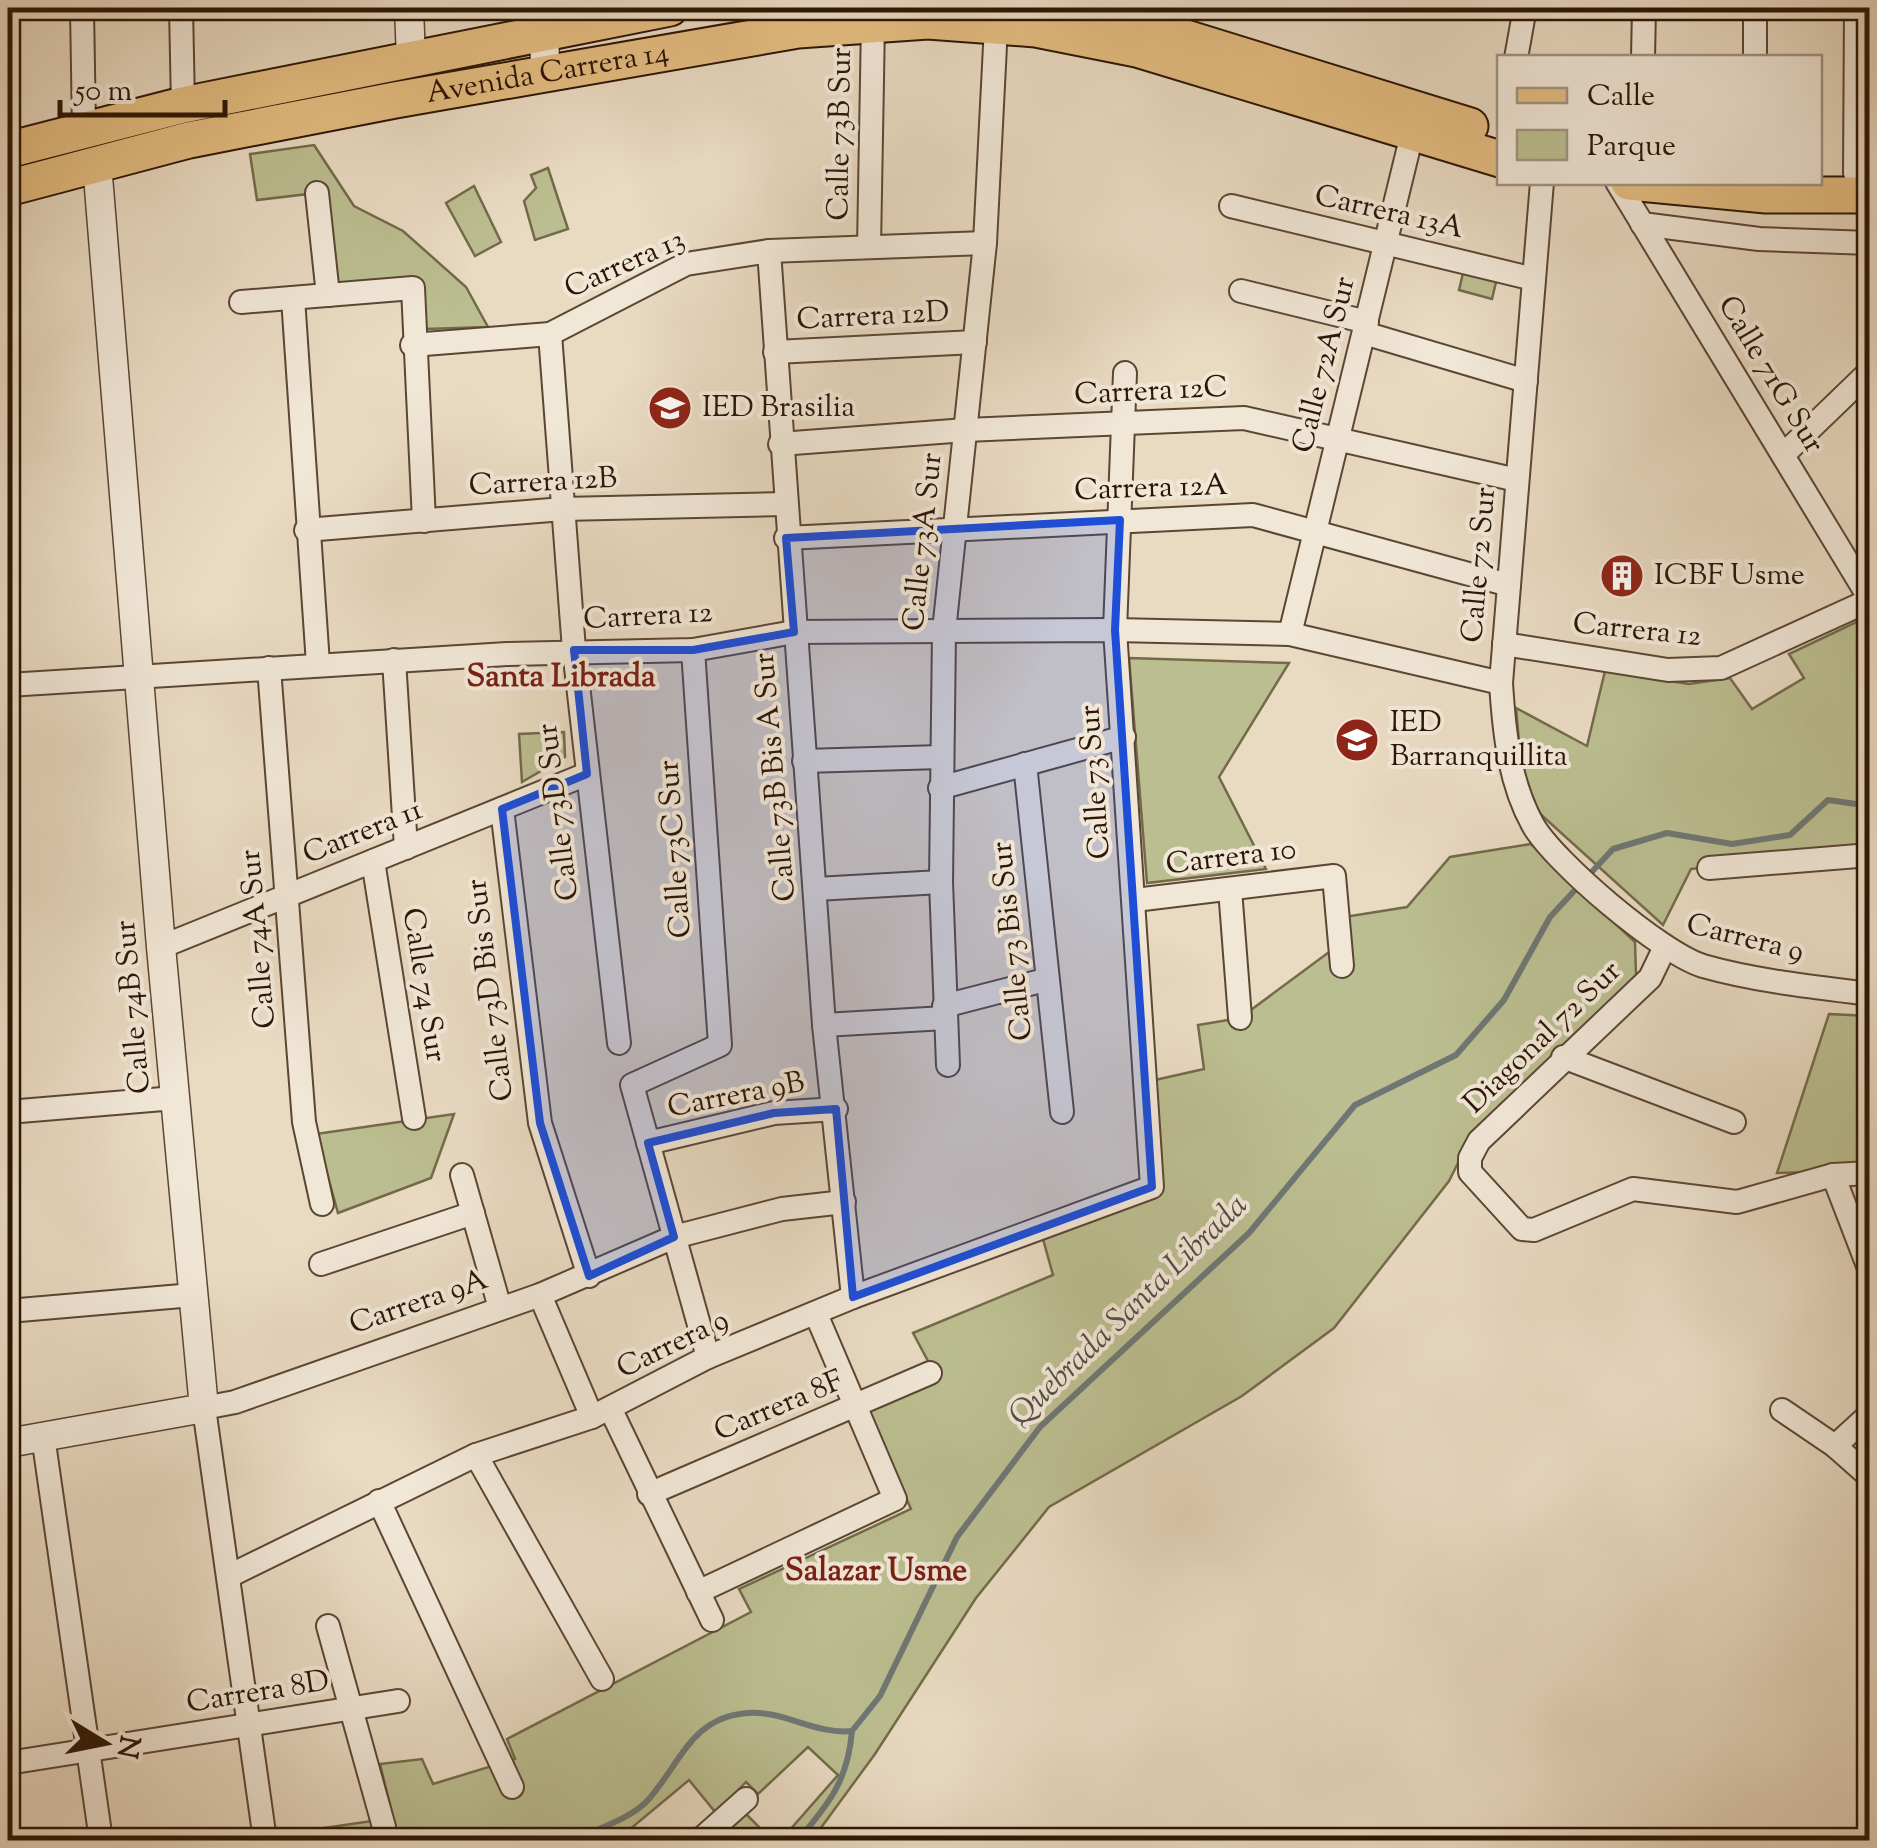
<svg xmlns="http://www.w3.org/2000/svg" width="1877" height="1848" font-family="'Sorts Mill Goudy',serif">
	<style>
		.green { fill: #bbbe90; stroke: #746a4a; stroke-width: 2.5 }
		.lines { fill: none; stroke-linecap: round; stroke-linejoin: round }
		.stream { stroke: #6f7774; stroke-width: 6 }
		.minor-casing { stroke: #5b4634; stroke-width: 26 }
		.tertiary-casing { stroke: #5b4634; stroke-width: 31 }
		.primary-casing { stroke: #2c1505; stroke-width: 39 }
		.minor { stroke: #f1e7d7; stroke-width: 22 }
		.tertiary { stroke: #f1e7d7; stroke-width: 28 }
		.primary { stroke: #e4bd81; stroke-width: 35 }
		.marked { fill: #1d4ed8; fill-opacity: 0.2; stroke: #1d4ed8; stroke-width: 8; stroke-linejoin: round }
		.labels { text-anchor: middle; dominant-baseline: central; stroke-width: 8; stroke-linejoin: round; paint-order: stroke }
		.street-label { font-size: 30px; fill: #2c1505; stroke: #f1e7d7 }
		.poi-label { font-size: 30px; fill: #2c1505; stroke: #f1e7d7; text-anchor: start }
		.neighbourhood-label { font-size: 32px; font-weight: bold; fill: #7a1f14; stroke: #f1e7d7 }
		.water-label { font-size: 32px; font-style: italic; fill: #534e46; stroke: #f1e7d7 }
	</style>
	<rect width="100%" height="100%" fill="#e9dac2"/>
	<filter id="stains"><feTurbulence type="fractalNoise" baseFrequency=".002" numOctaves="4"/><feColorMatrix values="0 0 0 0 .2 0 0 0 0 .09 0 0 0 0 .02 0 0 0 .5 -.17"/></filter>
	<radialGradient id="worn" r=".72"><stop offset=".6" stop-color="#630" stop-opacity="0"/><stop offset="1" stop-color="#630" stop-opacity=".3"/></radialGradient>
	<g class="green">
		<polygon points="314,145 354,206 403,231 466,287 488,327 425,329 421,281 327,286 317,193 257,200 250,154"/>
		<polygon points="548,168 568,229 535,240 524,201 536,188 531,175"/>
		<polygon points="474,186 501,242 475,256 446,203"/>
		<polygon points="1464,269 1497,278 1492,299 1459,290"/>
		<polygon points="1869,616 1869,851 1691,869 1663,925 1538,812 1521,764 1516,708 1587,746 1605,671 1689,684 1730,678 1752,709 1804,678 1789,654"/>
		<polygon points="1129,658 1289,663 1219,777 1266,869 1147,883"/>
		<polygon points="564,732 565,757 522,782 519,734"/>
		<polygon points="1531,844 1635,942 1636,976 1471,1137 1449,1181 1334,1328 1242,1396 1049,1507 976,1598 875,1754 812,1840 781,1840 838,1775 808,1747 758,1794 746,1782 716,1813 689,1780 617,1840 282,1840 282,1834 393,1818 380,1764 422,1759 433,1784 515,1759 507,1739 751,1612 739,1589 911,1509 867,1412 937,1378 913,1333 1053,1275 1040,1228 1151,1187 1146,1082 1204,1069 1198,1025 1240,1018 1340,944 1338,918 1407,907 1450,857"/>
		<polygon points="1829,1014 1869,1016 1869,1170 1777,1173"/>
		<polygon points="454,1114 431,1178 338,1213 316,1134"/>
		<polygon points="744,1812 772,1840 714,1840"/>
	</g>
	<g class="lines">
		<g class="stream">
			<path d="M575,1840C596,1829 632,1818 648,1800C681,1763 691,1717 748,1713C783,1710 816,1735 852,1731L880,1696L957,1537L1040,1427L1249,1233L1355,1105L1456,1055L1504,1000L1550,917L1613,849L1667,833L1732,844L1790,835L1828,800L1870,806"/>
			<path d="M798,1840C829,1804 848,1780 852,1731"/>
		</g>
		<defs>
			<g id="minor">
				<polyline points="82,8 84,129"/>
				<polyline points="181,8 183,105"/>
				<polyline points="1755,8 1755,58"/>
				<polyline points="1516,58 1525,8"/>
				<polyline points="1643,58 1644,8"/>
				<polyline points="1855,173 1856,8"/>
				<path d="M1542,182L1501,683C1504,731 1509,782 1533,825C1555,863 1661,953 1703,966C1756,981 1814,987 1870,994"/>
				<polyline points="1617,182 1870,599"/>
				<polyline points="317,193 328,295"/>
				<polyline points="1231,206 1534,279"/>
				<polyline points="1642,224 1759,239 1870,243"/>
				<polyline points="869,247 873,23"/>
				<polyline points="769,251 824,1025 853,1297"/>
				<polyline points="1241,291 1367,322"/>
				<polyline points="293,298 318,664"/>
				<polyline points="241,302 413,288 424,521"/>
				<polyline points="1364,333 1526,381"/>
				<polyline points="550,334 574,650 619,1043"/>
				<polyline points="412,345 550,334 686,264 769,251 985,243"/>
				<polyline points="775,352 975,342"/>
				<polyline points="780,444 966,430 1244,418 1517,480"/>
				<polyline points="1783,455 1870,371"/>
				<polyline points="306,530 563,509 784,504"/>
				<polyline points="786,538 1253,515 1509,585"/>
				<polyline points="1290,634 1415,122"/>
				<polyline points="1504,644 1668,670 1721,668 1870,600"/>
				<polyline points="693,650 720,1045 632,1085 708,1357"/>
				<polyline points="394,660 406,848"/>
				<polyline points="269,668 304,1122 322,1204"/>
				<polyline points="8,685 507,654 693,650 794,632 1115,630 1290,634 1501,683"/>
				<polyline points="804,761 941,757"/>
				<polyline points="1025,764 1062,1112"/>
				<polyline points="940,788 1124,737"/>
				<polyline points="502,809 540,1123 589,1276"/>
				<polyline points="373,861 414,1118"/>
				<polyline points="1709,868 1870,855"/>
				<polyline points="816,889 941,882"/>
				<polyline points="1230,889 1240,1018"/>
				<polyline points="1135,900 1334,876 1342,966"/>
				<polyline points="161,947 587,774"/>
				<polyline points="1664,949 1650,978 1479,1141 1470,1158 1470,1172 1522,1229 1534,1230 1633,1189 1737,1202 1833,1175 1870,1173"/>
				<polyline points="944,1006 1045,980"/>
				<polyline points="824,1025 945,1018"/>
				<polyline points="1563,1057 1734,1122"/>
				<polyline points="948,1065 941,882 944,631 985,243 996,26"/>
				<polyline points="8,1112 175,1098"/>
				<polyline points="648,1143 774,1113 836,1109"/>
				<polyline points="462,1175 500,1308"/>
				<polyline points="1833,1175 1870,1271"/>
				<polyline points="321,1264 473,1213"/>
				<polyline points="540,1295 592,1417"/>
				<polyline points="8,1311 193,1295"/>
				<polyline points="610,1408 712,1620"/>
				<polyline points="1782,1410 1835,1446 1870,1477"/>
				<polyline points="43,1436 101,1840"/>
				<polyline points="1835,1446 1870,1414"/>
				<polyline points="476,1455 602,1679"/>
				<polyline points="649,1494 930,1373"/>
				<polyline points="379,1501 512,1787"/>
				<polyline points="229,1576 476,1455 592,1417 708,1357 853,1297 1152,1187 1115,630 1125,373"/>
				<polyline points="698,1592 895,1499 816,1314"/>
				<polyline points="328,1626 384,1827"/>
				<polyline points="8,1763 398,1701"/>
				<polyline points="265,1840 204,1408 235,1402 540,1295 674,1237 782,1209 844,1202"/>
				<polyline points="700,1840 746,1799"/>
			</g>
			<g id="tertiary">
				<polyline points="409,8 411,59"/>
				<polyline points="544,8 545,74"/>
				<polyline points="8,1443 204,1408 161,947 97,164"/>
			</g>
			<g id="primary">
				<polyline points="1089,8 1470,126"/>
				<polyline points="8,150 183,105 670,8"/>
				<polyline points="1629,182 1766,195 1870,195"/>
				<path id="s1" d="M8,188L189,140L395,100L798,30L928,21L1036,29L1137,49L1500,159"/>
			</g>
		</defs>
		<use href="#minor" class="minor-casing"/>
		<use href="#tertiary" class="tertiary-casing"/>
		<use href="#primary" class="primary-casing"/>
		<use href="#minor" class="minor"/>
		<use href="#tertiary" class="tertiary"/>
		<use href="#primary" class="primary"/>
	</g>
	<path class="marked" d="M1120,520L1115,630L1152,1187L853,1297L836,1109L774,1113L648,1143L674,1237L589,1276L540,1123L502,809L587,774L574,650H693L794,632L786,538Z"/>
	<defs>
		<symbol id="school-disc" viewBox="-11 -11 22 22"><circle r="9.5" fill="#8f2418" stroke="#f1e7d7"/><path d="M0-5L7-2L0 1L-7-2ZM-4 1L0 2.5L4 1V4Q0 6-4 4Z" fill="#fff"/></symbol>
		<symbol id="building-disc" viewBox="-11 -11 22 22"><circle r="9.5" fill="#8f2418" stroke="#f1e7d7"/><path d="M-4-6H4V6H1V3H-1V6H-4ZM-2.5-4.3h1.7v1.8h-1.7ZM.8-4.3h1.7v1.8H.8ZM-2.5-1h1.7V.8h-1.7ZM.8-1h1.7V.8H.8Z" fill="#fff"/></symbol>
	</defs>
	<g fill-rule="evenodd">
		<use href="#school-disc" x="645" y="383" width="50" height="50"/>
		<use href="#building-disc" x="1597" y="551" width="50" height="50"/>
		<use href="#school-disc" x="1332" y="715" width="50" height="50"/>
	</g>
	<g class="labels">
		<g class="street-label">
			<text stroke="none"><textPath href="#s1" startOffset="552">Avenida Carrera 14</textPath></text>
			<text transform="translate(841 134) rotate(-89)">Calle 73B Sur</text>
			<text transform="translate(1389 213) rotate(13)">Carrera 13A</text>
			<text transform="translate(625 265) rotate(-24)">Carrera 13</text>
			<text transform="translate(873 317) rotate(-3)">Carrera 12D</text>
			<text transform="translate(1325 365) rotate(-76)">Calle 72A Sur</text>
			<text transform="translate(1770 375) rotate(59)">Calle 71G Sur</text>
			<text transform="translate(1151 392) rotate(-3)">Carrera 12C</text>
			<text transform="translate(543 483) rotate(-3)">Carrera 12B</text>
			<text transform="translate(1151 489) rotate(-2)">Carrera 12A</text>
			<text transform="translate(924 542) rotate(-84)">Calle 73A Sur</text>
			<text transform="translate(1480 565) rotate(-85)">Calle 72 Sur</text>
			<text transform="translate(648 617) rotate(-3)">Carrera 12</text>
			<text transform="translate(1637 631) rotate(6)">Carrera 12</text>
			<text transform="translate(776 777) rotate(-95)">Calle 73B Bis A Sur</text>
			<text transform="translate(1096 782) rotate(-94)">Calle 73 Sur</text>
			<text transform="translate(559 812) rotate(-97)">Calle 73D Sur</text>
			<text transform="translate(363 833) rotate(-22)">Carrera 11</text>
			<text transform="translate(676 849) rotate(-94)">Calle 73C Sur</text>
			<text transform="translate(1231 858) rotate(-7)">Carrera 10</text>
			<text transform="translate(259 939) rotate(-95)">Calle 74A Sur</text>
			<text transform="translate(1745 939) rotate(14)">Carrera 9</text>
			<text transform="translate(1013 941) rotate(-96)">Calle 73 Bis Sur</text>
			<text transform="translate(423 985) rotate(81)">Calle 74 Sur</text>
			<text transform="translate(491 990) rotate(-97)">Calle 73D Bis Sur</text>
			<text transform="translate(134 1007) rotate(-95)">Calle 74B Sur</text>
			<text transform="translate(1543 1038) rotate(-44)">Diagonal 72 Sur</text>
			<text transform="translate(736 1096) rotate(-11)">Carrera 9B</text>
			<text transform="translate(419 1303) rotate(-19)">Carrera 9A</text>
			<text transform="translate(673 1345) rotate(-26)">Carrera 9</text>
			<text transform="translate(779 1407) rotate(-23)">Carrera 8F</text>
			<text transform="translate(258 1693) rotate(-9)">Carrera 8D</text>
		</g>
		<g class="poi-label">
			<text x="702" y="408">IED Brasilia</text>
			<text x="1654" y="576">ICBF Usme</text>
			<text x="1390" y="723">IED<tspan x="1390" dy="34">Barranquillita</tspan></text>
		</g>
		<g class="neighbourhood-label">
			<text x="561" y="678">Santa Librada</text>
			<text x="876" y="1572">Salazar Usme</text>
		</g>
		<g class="water-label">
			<text transform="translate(1129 1311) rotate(-44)">Quebrada Santa Librada</text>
		</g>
	</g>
	<rect width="1877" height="1848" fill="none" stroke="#e9dac2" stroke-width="40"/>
	<rect x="10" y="10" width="1857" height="1828" fill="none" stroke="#2c1505" stroke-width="5"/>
	<rect x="20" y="20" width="1837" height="1808" fill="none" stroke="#2c1505" stroke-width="2.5"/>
	<rect x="1497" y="55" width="325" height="130" fill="#f1e7d7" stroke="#a29383" stroke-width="2.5"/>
	<rect x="1517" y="88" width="50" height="15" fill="#e4bd81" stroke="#a29383" stroke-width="2.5"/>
	<text x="1587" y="105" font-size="30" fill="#2c1505">Calle</text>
	<rect x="1517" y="130" width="50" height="30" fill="#bbbe90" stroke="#a29383" stroke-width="2.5"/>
	<text x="1587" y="155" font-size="30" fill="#2c1505">Parque</text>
	<g transform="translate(105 1743) rotate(100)" stroke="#f1e7d7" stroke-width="8" paint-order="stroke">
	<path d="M0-8L18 38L0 25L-18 38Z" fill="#2c1505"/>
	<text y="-15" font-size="28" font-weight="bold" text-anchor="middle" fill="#2c1505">N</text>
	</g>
	<path d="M60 100v15h165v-15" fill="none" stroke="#2c1505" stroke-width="5"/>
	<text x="75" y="100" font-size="30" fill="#2c1505" stroke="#f1e7d7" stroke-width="8" paint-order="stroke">50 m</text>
	<rect width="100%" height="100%" filter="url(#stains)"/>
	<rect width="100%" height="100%" fill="url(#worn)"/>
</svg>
